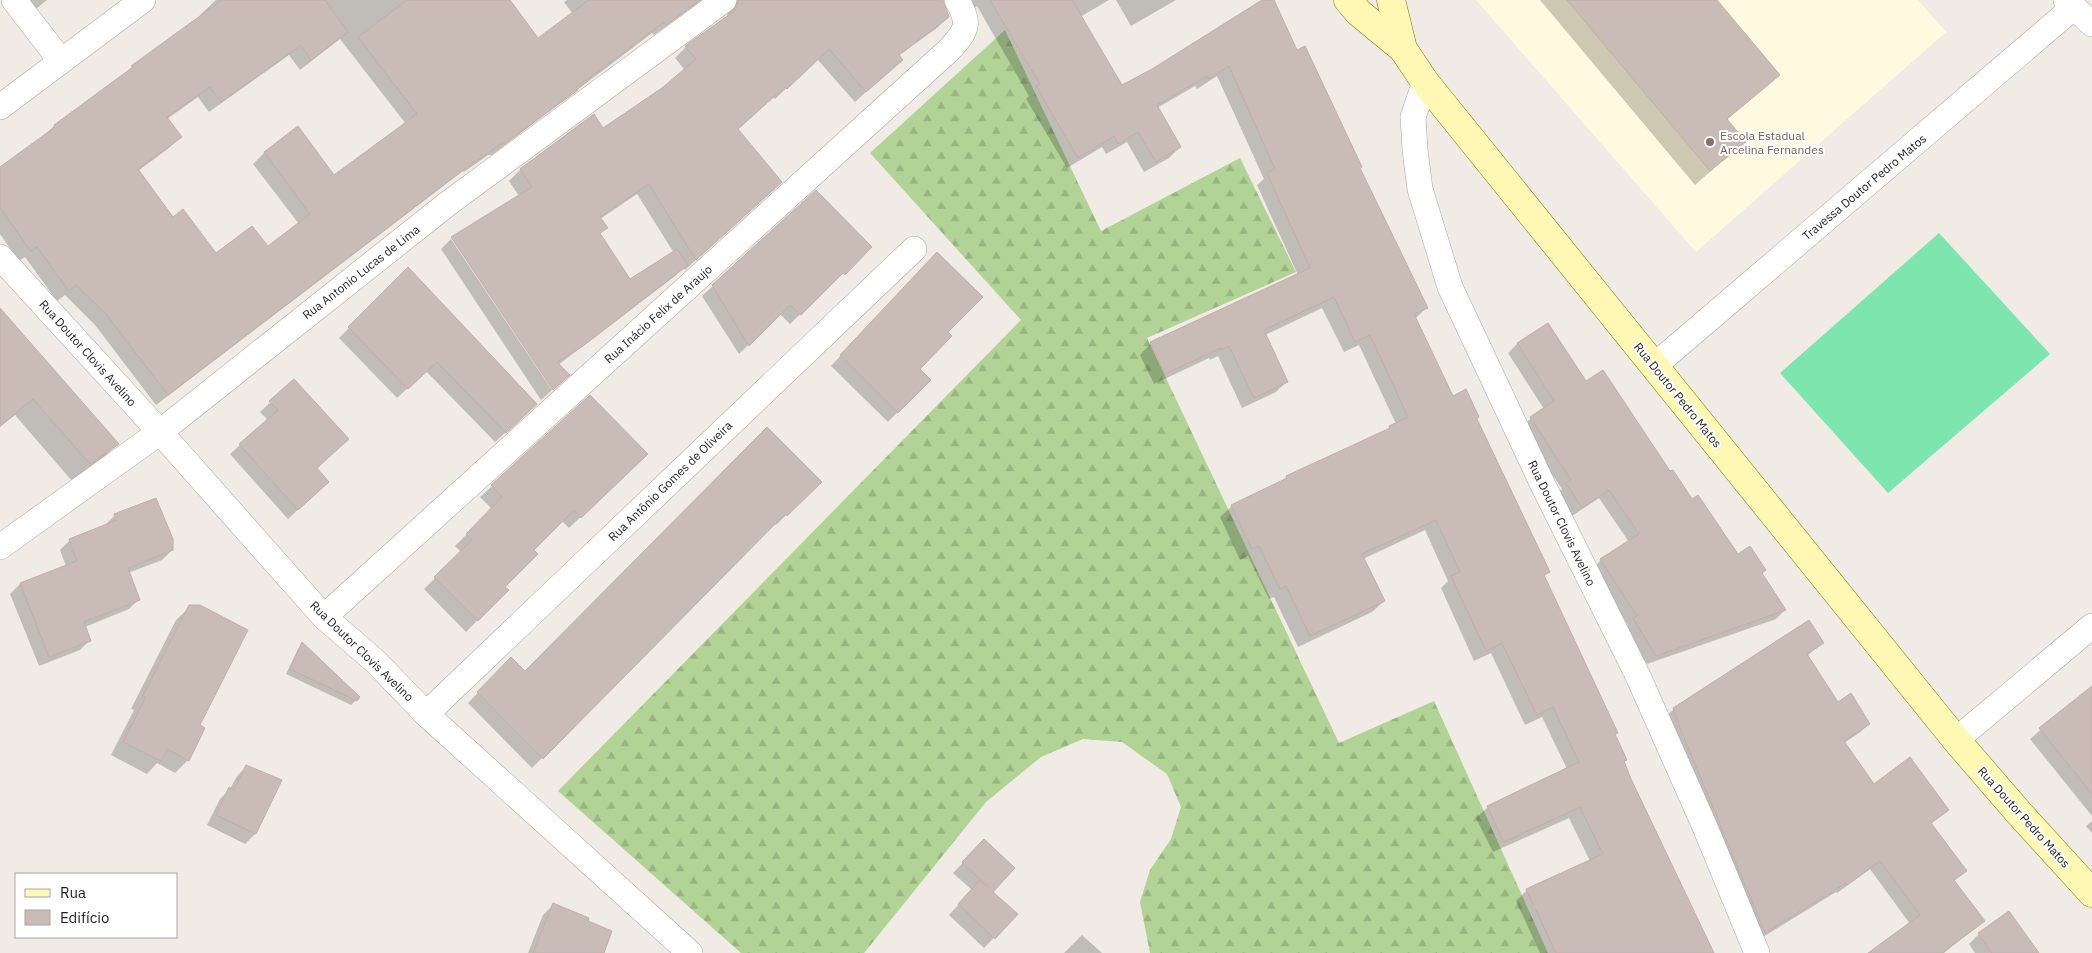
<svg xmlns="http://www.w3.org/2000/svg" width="2092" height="953" font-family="'IBM Plex Sans',sans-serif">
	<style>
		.education { fill: #fffadf }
		.forest { fill: url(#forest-firs) }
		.pitch { fill: #7ce6ae }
		.shadow { fill: #0003; fill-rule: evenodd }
		.building { fill: #c9bcb7; stroke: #c4aea6 }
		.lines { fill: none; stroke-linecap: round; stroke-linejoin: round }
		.minor-casing { stroke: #a6a6a6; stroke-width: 26 }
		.secondary-casing { stroke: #7c7800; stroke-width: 29 }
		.minor { stroke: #fff; stroke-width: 25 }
		.secondary { stroke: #fff8b5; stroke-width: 28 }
		.education-dot { fill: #8d6e63; stroke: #fff; stroke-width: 2 }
		.labels { text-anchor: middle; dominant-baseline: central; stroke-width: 4; stroke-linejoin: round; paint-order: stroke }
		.education-label { font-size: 12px; fill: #785e54; stroke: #fff; text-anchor: start }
		.street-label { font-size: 12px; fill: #1f1f1f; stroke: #fff }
	</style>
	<defs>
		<pattern id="forest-firs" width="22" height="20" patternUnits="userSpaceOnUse" patternTransform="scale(1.25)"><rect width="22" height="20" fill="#b1d396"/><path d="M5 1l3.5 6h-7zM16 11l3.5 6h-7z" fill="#98b581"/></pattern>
	</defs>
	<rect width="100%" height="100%" fill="#f1ebe5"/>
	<polygon class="education" points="1476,0 1918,0 1946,32 1696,252"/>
	<polygon class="forest" points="1005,30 1101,231 1240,158 1296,272 1147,338 1339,743 1434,701 1548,953 1150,953 1140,902 1150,870 1171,839 1181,807 1167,774 1122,742 1083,739 1041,757 986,802 864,953 741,953 558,791 1021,320 870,153"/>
	<polygon class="pitch" points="1939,233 2050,354 1888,493 1780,373"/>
	<g class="shadow">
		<polygon points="30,0 47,0 36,9"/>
		<path d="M216,0H508L538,40L573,14L564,2L567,0H702L654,35L652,33L492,155H488L464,172L463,171L156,405L95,325L65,295L57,301L25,257L19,261L0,234V167L44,136L54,126L122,77L132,67L201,16L200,15ZM340,39L406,124L334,177L298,128L264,153L253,164L299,224L267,248L216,255L173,218L138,171L169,148L180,137L167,119L198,97L209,112L289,55L300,70Z"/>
		<path d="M721,0H942L948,17L937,28L898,56L901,60L855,102L817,59L775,99L773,97L737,130L769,193L685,270L683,268L675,276L558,365L554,389L454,239H451L519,196L509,181L520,170L602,130L663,89L685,70L675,58L686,47L727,17L728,10ZM637,194L674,253L629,281L599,234L606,228L600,219Z"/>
		<polygon points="954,0 1109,0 1080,17 1121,87 1153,70 1264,0 1272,0 1297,52 1359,168 1427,307 1415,319 1452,398 1475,419 1549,572 1543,577 1614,735 1623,762 1713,953 1540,953 1516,901 1527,890 1590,861 1569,818 1493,852 1476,818 1488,807 1567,769 1542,717 1525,725 1491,653 1474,661 1441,588 1448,581 1425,530 1363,559 1384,601 1372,612 1298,647 1274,597 1269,599 1248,556 1240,560 1220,517 1232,506 1282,481 1287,477 1385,432 1396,424 1359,345 1344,352 1322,308 1265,335 1287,381 1276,392 1242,408 1218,356 1210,360 1209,358 1154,384 1140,355 1151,343 1298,275 1257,185 1264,179 1217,76 1197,89 1195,86 1157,108 1180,147 1169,158 1144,172 1127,142 1106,154 1102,147 1067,168 1026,99 1029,96 977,6 966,13"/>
		<polygon points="1116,0 1176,0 1131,26"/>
		<polygon points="1540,0 1716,0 1778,75 1726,120 1744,142 1695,185"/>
		<polygon points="816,192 871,247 790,324 780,314 739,354 702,296"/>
		<polygon points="451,239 552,390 541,400 441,249"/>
		<polygon points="927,264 946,332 918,369 929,380 888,422 831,366"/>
		<polygon points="408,269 526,414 495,442 426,371 397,398 339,338"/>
		<polygon points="0,310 117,444 100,461 72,481 15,415 0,427"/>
		<polygon points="1547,324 1585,382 1670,473 1738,556 1761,574 1785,610 1776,619 1647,664 1625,629 1628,625 1592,569 1601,560 1629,542 1599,498 1572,516 1557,493 1562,489 1521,428 1531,418 1544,409 1508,353 1517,344"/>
		<polygon points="294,380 316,469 317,492 288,519 230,454 268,420 260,412"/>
		<polygon points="590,397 635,465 569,528 562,521 532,550 503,587 507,590 466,632 424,589 461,552 455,546 492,509 480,497"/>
		<polygon points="820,482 776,525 774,523 532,768 468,703 511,659 525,673"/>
		<polygon points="115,515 172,550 162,560 128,573 139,599 129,609 85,627 90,640 80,650 39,666 10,594 20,584 66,566 60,550 70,540 105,525"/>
		<polygon points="190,607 199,726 188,760 175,773 157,763 147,774 111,755 134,710 131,709 176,620"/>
		<polygon points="1823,642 1807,656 1838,703 1869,724 1859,733 1844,743 1873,786 1947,809 1931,824 1965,870 1954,881 1983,921 1944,953 1880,953 1910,924 1870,869 1837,893 1836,892 1755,942 1664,718 1674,709"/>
		<polygon points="302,644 356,700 351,705 286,674 298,649"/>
		<polygon points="2092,687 2092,816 2030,739"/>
		<polygon points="247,766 280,781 255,834 245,844 207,825 220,799 230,789 237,776"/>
		<polygon points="2092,821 2092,833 2086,826"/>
		<polygon points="974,851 991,892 1016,915 984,948 949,915 972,890 953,873"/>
		<polygon points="553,905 586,922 602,953 528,953 543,915"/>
		<polygon points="1979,934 2037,953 1975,953 1969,944"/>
		<polygon points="1082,935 1102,953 1064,953"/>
	</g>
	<g class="building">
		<polygon points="222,0 325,0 348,32 311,60 301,45 221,102 210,87 167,117 182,137 138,169 173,217 183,209 216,253 252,226 268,246 310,214 264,152 298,126 334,175 417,114 358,37 407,0 510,0 538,38 589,0 700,0 666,25 664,22 603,68 576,87 578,90 504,144 500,144 476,162 475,161 168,395 106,314 76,285 69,291 37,247 31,251 0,208 0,167 55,127 54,125 133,67 131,66"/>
		<polygon points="738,0 943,0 949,17 899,55 903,60 866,92 829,49 787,89 785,87 738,129 782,182 696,260 649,184 600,217 608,228 600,233 630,279 677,249 688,265 583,346 557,362 570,375 553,390 451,237 532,187 520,169 594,114 603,128 662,88 696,59 685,46 733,12 737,6"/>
		<polygon points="990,0 1072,0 1122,85 1152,69 1262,0 1274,0 1297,50 1305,46 1362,167 1360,168 1428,308 1414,314 1453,396 1466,389 1479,417 1477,419 1550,572 1544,575 1618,733 1615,734 1627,760 1624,761 1631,779 1714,953 1556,953 1526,889 1603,854 1580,807 1504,842 1487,806 1579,762 1553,707 1537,715 1502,643 1486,651 1451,576 1460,572 1436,520 1362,554 1385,601 1310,636 1286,586 1280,589 1259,546 1252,549 1231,505 1287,478 1286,476 1390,428 1389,426 1408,417 1370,335 1355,342 1334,297 1264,330 1288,382 1254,398 1229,346 1221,350 1221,348 1165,374 1150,342 1310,268 1267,173 1275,169 1229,66 1208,79 1207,76 1157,105 1181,147 1156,162 1138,132 1118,144 1114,136 1078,158 1036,86 1040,84"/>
		<polygon points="1567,0 1717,0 1780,75 1727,119 1746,142 1710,171"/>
		<polygon points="816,190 872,247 845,275 843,273 801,315 790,305 749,346 712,285"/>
		<polygon points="937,252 983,297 948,332 952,336 920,369 931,380 898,413 840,355"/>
		<polygon points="408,267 537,404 506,433 437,362 408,389 348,327"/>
		<polygon points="0,308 119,444 90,464 33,399 0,426"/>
		<polygon points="1548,323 1586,381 1603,370 1670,471 1673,470 1692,499 1698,495 1738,554 1750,546 1766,570 1762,573 1786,610 1656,656 1633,618 1637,616 1600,559 1639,534 1609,490 1582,508 1566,483 1571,480 1530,417 1554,401 1517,343"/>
		<polygon points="294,379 349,439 317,468 329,482 298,510 239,444 278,410 269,401"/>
		<polygon points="590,395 648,454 581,518 574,510 534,550 538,554 505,587 509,590 478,621 434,577 472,540 466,534 502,497 491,485"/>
		<polygon points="767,427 822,482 787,516 785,514 543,759 477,692 511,657 525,671"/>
		<polygon points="156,498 173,539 173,550 128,568 140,600 84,622 91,641 49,657 20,583 77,561 69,539 117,520 114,514"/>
		<polygon points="189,605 200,605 248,630 200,725 205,728 189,761 167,749 161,761 123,742 146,697 143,696"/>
		<polygon points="1809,620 1824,643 1807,654 1838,702 1851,693 1870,724 1844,741 1874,784 1910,757 1949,810 1931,823 1967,871 1954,880 1985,921 1942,953 1868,953 1920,915 1880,861 1847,885 1846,883 1765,933 1681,730 1673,708"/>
		<polygon points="302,642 360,697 357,701 290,669"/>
		<polygon points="2092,686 2092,794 2039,728"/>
		<polygon points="246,765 282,780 256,834 216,815 229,787 234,790"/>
		<polygon points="984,839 1015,868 993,892 1018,914 995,939 958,904 980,880 989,888 962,862"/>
		<polygon points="553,903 589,918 588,921 612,931 604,953 533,953"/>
		<polygon points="2009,911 2039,953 1992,953 1978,933"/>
	</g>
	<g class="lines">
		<defs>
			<g id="minor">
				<polyline points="14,0 61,61"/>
				<polyline points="2066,0 2092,24"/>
				<polyline points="1425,82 1413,117 1415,150 1420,189 1450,287 1542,483 1638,676 1705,827 1757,953"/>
				<polyline points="0,107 143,0"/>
				<polyline points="0,257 160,432 324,617 376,662 426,714 690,953"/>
				<polyline points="1654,366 2074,7"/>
				<polyline points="0,547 160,432 446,205 724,0"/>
				<path d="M324,617L949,50C967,30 971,25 957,0"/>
				<polyline points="426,714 914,249"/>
				<polyline points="1956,740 2092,626"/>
			</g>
			<g id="secondary">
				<polyline points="1348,0 1358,12 1403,49 1425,82 1956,740 2019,813 2092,893"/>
				<polyline points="1391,0 1403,49"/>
			</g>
		</defs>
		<use href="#minor" class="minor-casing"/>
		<use href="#secondary" class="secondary-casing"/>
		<use href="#minor" class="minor"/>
		<use href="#secondary" class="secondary"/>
	</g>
	<circle class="education-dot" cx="1710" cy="142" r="5"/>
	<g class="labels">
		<g class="education-label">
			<text x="1720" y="135">Escola Estadual<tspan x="1720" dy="14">Arcelina Fernandes</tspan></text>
		</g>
		<g class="street-label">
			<text transform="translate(1864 187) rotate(-40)">Travessa Doutor Pedro Matos</text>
			<text transform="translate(361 272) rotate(-38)">Rua Antonio Lucas de Lima</text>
			<text transform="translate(658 314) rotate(-42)">Rua Inácio Felix de Araujo</text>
			<text transform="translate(88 353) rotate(48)">Rua Doutor Clovis Avelino</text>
			<text transform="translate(1678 395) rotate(51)">Rua Doutor Pedro Matos</text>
			<text transform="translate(670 481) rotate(-44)">Rua Antônio Gomes de Oliveira</text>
			<text transform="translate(1562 523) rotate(64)">Rua Doutor Clovis Avelino</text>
			<text transform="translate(362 651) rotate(44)">Rua Doutor Clovis Avelino</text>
			<text transform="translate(2024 817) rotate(48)">Rua Doutor Pedro Matos</text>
		</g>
	</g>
	<rect x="15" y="873" width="162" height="65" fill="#ffffff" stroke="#a5a5a5"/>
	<rect x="25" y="889" width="25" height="8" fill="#fff8b5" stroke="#a5a5a5"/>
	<text x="60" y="898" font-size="15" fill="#1f1f1f">Rua</text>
	<rect x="25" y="910" width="25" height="15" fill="#c9bcb7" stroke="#a5a5a5"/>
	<text x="60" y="923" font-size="15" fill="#1f1f1f">Edifício</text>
</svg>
